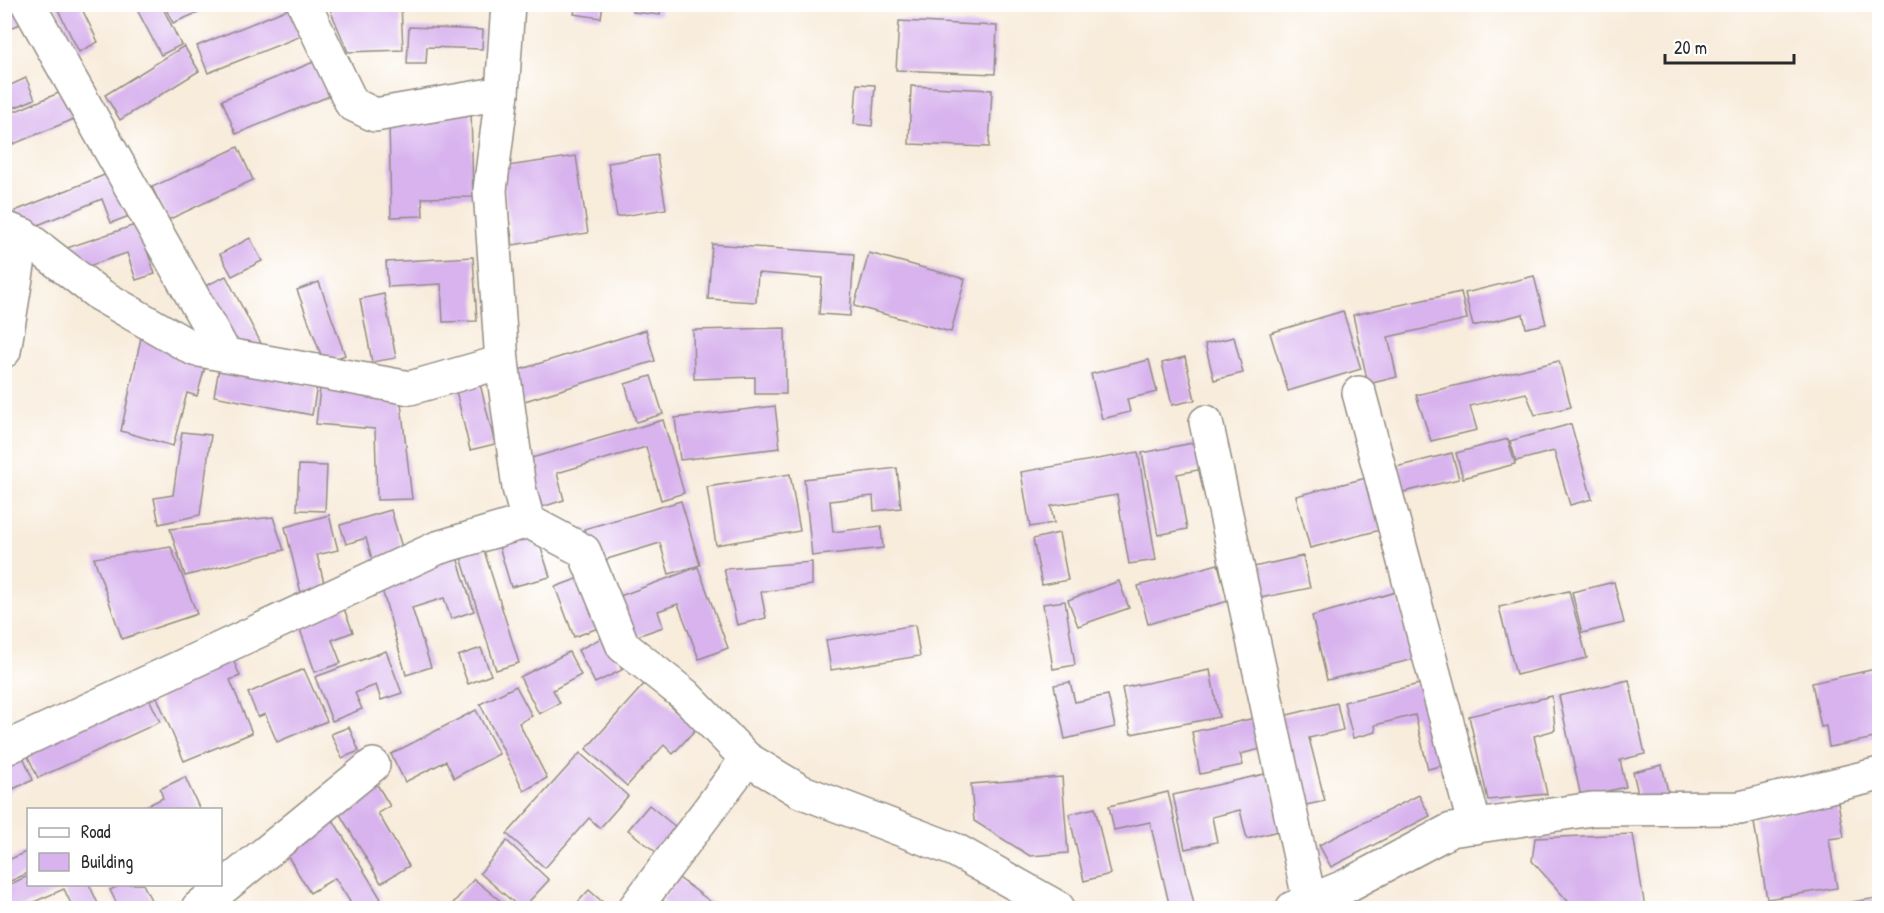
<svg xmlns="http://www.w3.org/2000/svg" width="1884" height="913" font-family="'Patrick Hand',sans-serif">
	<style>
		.building { fill: #d8b3ee }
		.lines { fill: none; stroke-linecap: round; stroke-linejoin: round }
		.minor-casing { stroke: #928c83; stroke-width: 36 }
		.minor { stroke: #fff; stroke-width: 33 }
	</style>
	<rect width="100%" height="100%" fill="#fff"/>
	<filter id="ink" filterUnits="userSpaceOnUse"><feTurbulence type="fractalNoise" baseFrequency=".0167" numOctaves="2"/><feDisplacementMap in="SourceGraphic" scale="12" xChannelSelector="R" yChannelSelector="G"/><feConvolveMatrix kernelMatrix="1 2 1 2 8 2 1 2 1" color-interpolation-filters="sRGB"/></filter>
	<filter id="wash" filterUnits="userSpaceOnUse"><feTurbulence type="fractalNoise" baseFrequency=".008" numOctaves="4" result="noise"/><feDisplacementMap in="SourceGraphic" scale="24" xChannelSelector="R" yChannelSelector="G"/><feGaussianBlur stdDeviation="1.35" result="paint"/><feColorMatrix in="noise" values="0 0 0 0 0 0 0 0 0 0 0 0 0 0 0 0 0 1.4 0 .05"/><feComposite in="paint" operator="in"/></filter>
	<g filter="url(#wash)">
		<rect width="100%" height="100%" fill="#f8ecdb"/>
		<g id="blocks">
			<g class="building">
				<polygon points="4,4 22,4 29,20 4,31"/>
				<polygon points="55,4 86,4 81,7 98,42 79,52"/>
				<polygon points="134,4 161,4 181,45 161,55"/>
				<polygon points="401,4 403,50 348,52 329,7"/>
				<polygon points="576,4 603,4 601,18 574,14"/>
				<polygon points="634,4 661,4 660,15 633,12"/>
				<polygon points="164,5 216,5 173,23"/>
				<polygon points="295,6 306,34 208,73 197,46"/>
				<polygon points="899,21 997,26 995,74 896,70"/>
				<polygon points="409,27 483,30 482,49 427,47 426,64 407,64"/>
				<polygon points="184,46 199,71 120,120 105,95"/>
				<polygon points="323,58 337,93 236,134 222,100"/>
				<polygon points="26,78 35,99 4,112 4,88"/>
				<polygon points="857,84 875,85 872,126 854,124"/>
				<polygon points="911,86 992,90 989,147 909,144"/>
				<polygon points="68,89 79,117 4,148 4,116"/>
				<polygon points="471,108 473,197 422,198 423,216 391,217 389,123 437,121 436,109"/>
				<polygon points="238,147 253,180 168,220 152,187"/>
				<polygon points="657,155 666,209 617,217 608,163"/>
				<polygon points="576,156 588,233 513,245 501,167"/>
				<polygon points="112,172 129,216 111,223 102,199 23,231 15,211"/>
				<polygon points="138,224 155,274 136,280 127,253 86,267 67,248"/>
				<polygon points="250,238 262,261 232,276 220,254"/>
				<polygon points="712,244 854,254 850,316 819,314 822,278 758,273 756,302 708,299"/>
				<polygon points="869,253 965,279 951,332 854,306"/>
				<polygon points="473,257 477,321 443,322 441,284 388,287 386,262"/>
				<polygon points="226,276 264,349 229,348 201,288"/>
				<polygon points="1534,276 1546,324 1526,328 1523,314 1473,326 1465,293"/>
				<polygon points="319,282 345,355 324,363 297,290"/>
				<polygon points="1461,292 1467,319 1388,337 1397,377 1368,384 1353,315"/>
				<polygon points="384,294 396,358 372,362 360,299"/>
				<polygon points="1343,311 1361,369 1288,391 1270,333"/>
				<polygon points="785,328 786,394 755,394 755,377 694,379 693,330"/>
				<polygon points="646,330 655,361 518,403 509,373"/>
				<polygon points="142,333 205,367 197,396 187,393 173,446 121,431"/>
				<polygon points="1234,337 1243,373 1214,380 1205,344"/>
				<polygon points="1185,357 1195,400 1172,405 1162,363"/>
				<polygon points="1149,360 1157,392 1127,399 1130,412 1102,419 1091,374"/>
				<polygon points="1559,361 1571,407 1535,415 1526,393 1470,406 1477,430 1431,441 1416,395"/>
				<polygon points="219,368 317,386 312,415 214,396"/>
				<polygon points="651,376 663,414 636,422 625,384"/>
				<polygon points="480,384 495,444 470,450 456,391"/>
				<polygon points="320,388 400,395 412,499 377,500 375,429 316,424"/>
				<polygon points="775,406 780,448 680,460 675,418"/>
				<polygon points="663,420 684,493 661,500 646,447 557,473 564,500 542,507 528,459"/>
				<polygon points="1571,424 1592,499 1570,505 1554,451 1516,461 1510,441"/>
				<polygon points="182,432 211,435 200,515 159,524 154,498 173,495"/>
				<polygon points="1508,439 1515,464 1463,478 1456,453"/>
				<polygon points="1198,442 1203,469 1177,474 1187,529 1158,535 1142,453"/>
				<polygon points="1138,452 1156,560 1129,564 1117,495 1051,506 1054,523 1030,527 1021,472"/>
				<polygon points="1452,453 1459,479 1399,493 1392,468"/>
				<polygon points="299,465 327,466 325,511 297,510"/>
				<polygon points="897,468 901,508 874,511 873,496 830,501 833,532 881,526 883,548 812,556 804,479"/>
				<polygon points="790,474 800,531 716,545 707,487"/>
				<polygon points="1374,476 1388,528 1310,548 1296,496"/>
				<polygon points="681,501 700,565 669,574 660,543 594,563 584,529"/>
				<polygon points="391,510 405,558 374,566 366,538 346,544 340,525"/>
				<polygon points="329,515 338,550 317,555 326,591 302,597 285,527"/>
				<polygon points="273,517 284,550 185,576 170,529"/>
				<polygon points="1059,533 1068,580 1042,585 1033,539"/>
				<polygon points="537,535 550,577 511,587 499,546"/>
				<polygon points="171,547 197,614 122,639 94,558"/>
				<polygon points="483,547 519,663 496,670 460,554"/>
				<polygon points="455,551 474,611 451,619 444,598 412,608 431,667 406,675 380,582"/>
				<polygon points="1303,556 1310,588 1255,599 1249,568"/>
				<polygon points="812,562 812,585 761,592 766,618 737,625 724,569"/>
				<polygon points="1218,564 1228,601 1148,624 1138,586"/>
				<polygon points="698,567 728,648 699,659 678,604 658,611 663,627 626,640 612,599"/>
				<polygon points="582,577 601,627 574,637 555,587"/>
				<polygon points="1119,581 1129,608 1078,626 1068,600"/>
				<polygon points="1614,582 1624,623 1582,633 1572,592"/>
				<polygon points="1569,591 1587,658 1516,675 1499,607"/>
				<polygon points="1396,592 1415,659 1327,680 1312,616"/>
				<polygon points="341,601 353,632 332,640 341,663 315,672 296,618"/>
				<polygon points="1065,601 1075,665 1053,669 1043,604"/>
				<polygon points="915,625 920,656 831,670 826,640"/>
				<polygon points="605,636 622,670 595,683 578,650"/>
				<polygon points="481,648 491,675 468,684 458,656"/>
				<polygon points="386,651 402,693 381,700 376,685 355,693 362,709 332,721 315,677"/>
				<polygon points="569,652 581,675 553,690 560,703 539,714 520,677"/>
				<polygon points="232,657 240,676 230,680 252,733 184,761 154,690"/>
				<polygon points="1880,668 1880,737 1829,747 1826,726 1821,727 1812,683"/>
				<polygon points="304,669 327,721 277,742 265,714 258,717 248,693"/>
				<polygon points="1210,670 1219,717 1131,734 1122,688"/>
				<polygon points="1629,680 1645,754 1620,760 1626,787 1581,797 1559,696"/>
				<polygon points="1432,681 1452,763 1428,769 1415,715 1375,725 1376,732 1353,738 1344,702"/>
				<polygon points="1070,682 1075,702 1108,695 1115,727 1065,739 1054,685"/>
				<polygon points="645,683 696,729 673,754 664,745 627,786 586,749"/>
				<polygon points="516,686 532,716 519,723 547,778 524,791 480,704"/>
				<polygon points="146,692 160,722 38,778 24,748"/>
				<polygon points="1552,696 1555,730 1534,736 1547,794 1488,800 1469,716"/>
				<polygon points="1337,703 1343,730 1309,738 1325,801 1301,806 1279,717"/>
				<polygon points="476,710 499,754 454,778 446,761 405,782 391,754"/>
				<polygon points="1255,718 1261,749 1240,754 1243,765 1200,774 1192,732"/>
				<polygon points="349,727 359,751 342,758 331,734"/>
				<polygon points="580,753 628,796 600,828 589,818 545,868 507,834"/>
				<polygon points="22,754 33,780 4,793 4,762"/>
				<polygon points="1662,765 1669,796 1640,802 1633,772"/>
				<polygon points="1269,773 1282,830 1247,839 1240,810 1212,817 1217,842 1185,849 1173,795"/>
				<polygon points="185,777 200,810 138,810 163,798 160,789"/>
				<polygon points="1062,777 1068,853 1030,856 974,821 971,784"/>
				<polygon points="373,778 390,806 378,813 409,866 381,883 333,803"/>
				<polygon points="1168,792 1195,908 1170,908 1150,822 1114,830 1109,806"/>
				<polygon points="1419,795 1430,816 1331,867 1319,845"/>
				<polygon points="1838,802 1844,837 1829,839 1837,888 1767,899 1753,817"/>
				<polygon points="649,805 677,828 657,853 628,830"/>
				<polygon points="1095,808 1110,874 1084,881 1069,814"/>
				<polygon points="330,815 381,899 364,908 354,908 335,878 310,893 281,845"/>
				<polygon points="1633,834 1645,908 1574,908 1532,861 1535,838"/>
				<polygon points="507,841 549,880 523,908 520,908 480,873"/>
				<polygon points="28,851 28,873 4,884 4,862"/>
				<polygon points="28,876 28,884 89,884 100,908 73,908 64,889 20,908 4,908 4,887"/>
				<polygon points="679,878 719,908 672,908 662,900"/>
				<polygon points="474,879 509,908 449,908"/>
				<polygon points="122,884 143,884 155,908 119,908 110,890"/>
				<polygon points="589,890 607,906 604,908 583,908 577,903"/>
				<polygon points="1345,895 1356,908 1329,908"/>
				<polygon points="1877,898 1879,908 1821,908 1821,907"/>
			</g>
		</g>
	</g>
	<g filter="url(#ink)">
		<use href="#blocks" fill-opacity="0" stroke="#928c83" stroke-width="1.5"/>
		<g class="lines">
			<defs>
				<g id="minor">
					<polyline points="28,4 225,354"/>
					<polyline points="304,4 352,104 375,115 502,93"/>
					<polyline points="508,4 502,93 490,190 502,362 519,488 528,521"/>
					<polyline points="4,228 23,235 100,295 194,349 410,388 502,362"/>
					<polyline points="4,351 23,235"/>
					<polyline points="1359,393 1475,827"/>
					<polyline points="1206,422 1310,903"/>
					<polyline points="4,749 437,548 528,521 584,551 623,646 685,695 747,759 800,791 955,850 1058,908"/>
					<polyline points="198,908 373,765"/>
					<polyline points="635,908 747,759"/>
					<polyline points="1293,908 1346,886 1451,830 1592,809 1740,808 1880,774"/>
				</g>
			</defs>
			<use href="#minor" class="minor-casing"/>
			<use href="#minor" class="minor"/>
		</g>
	</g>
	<rect width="1884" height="913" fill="none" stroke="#fff" stroke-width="24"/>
	<rect x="27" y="808" width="195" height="78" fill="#ffffff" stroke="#aaaaaa" stroke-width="1.5"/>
	<rect x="39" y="828" width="30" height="9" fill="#ffffff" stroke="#aaaaaa" stroke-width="1.5"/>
	<text x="81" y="838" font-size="18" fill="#2b2b2b">Road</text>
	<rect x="39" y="853" width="30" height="18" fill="#d8b3ee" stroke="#aaaaaa" stroke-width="1.5"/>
	<text x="81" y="868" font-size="18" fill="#2b2b2b">Building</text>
	<path d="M1665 54v9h129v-9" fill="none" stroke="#2b2b2b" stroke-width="3"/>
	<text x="1674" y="54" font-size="18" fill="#2b2b2b" stroke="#ffffff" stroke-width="4.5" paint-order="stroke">20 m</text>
</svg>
